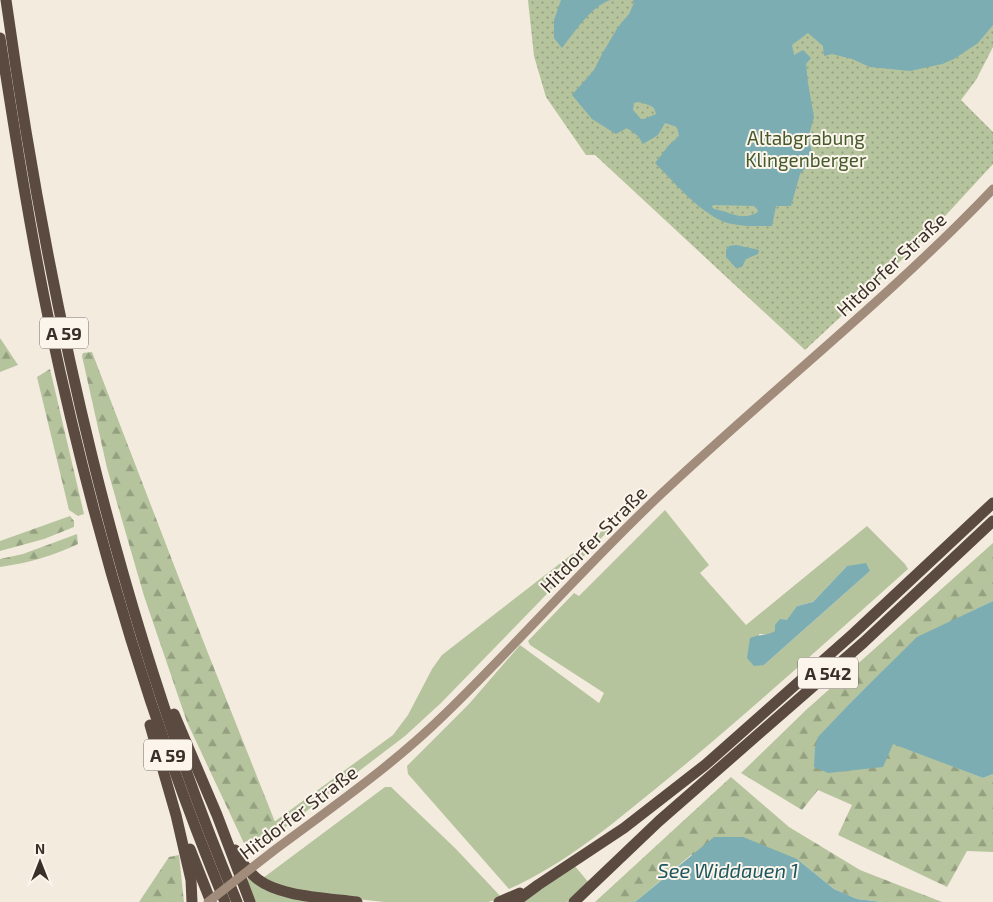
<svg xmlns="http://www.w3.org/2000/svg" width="993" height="902" font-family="'Exo 2',sans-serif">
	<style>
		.green { fill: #b5c49d; fill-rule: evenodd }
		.forest { fill: url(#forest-firs) }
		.park { fill: url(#park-dots) }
		.water { fill: #7cadb3; fill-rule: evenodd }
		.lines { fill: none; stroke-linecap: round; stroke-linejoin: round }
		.secondary { stroke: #a18b7a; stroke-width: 9 }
		.highway { stroke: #5b4a40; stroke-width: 11 }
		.secondary-bridge { stroke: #a18b7a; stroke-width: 9 }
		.labels { text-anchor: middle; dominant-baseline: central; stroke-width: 4; stroke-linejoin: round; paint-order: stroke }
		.shield { fill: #fbf5ec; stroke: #746b64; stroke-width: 1 }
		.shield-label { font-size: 18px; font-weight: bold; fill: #3a3029 }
		.park-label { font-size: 19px; fill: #465a2c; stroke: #fbf5ec }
		.street-label { font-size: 19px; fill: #3a3029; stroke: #fbf5ec }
		.water-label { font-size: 20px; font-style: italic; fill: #1c565e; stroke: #fbf5ec }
	</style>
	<defs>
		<pattern id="forest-firs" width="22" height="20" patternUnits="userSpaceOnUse" patternTransform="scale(1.25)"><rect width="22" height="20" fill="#b5c49d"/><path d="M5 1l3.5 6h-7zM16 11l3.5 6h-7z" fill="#94a080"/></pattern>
		<pattern id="park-dots" width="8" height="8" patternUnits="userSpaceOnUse" patternTransform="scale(1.25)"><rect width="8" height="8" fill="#b5c49d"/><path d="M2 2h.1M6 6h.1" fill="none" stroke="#94a080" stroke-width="1.8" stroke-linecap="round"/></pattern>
	</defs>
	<rect width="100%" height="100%" fill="#f4ebdf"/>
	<g class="green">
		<path d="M665,510L709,565L700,573L746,625L867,526L905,564L908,569C826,642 744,717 659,786C611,825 565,864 509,889L408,774L407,766L469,704L520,645L599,703L604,693L530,645L528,641L574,593L579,596ZM847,566L870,571L764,665L759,634C760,634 767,635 768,635C780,633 791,616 797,606L813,602Z"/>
		<polygon points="611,524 612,527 441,703 405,736 279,832 274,822 393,735 408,715 432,669 442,655"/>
		<polygon points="385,787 391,787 456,849 502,898 488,902 384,902 304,893 286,888 263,878"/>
		<polygon points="574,865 589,883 567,902 521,902"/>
		<polygon points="250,877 331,902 254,902 245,880"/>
	</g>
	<g class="forest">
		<polygon points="0,338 18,365 0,372"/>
		<polygon points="92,352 202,638 279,832 249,854 187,722 144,596 107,468 82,356 83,353"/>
		<polygon points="50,369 84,514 78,516 69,510 37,377"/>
		<polygon points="70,516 74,521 74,527 44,539 0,551 0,541"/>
		<path d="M77,534L78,544C53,556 28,563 0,567V559L23,554Z"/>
		<polygon points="993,543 993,601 917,638 855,698 819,737 893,743 983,778 993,774 993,852 967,851 947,887 838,835 852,805 818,790 802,810 741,773 806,710"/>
		<polygon points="731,777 789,827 860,870 942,902 882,902 857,899 834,889 797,859 691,855 635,902 595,902"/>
		<polygon points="179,855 184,902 139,902 169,857"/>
	</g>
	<polygon class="park" points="528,0 993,0 993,47 976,80 961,100 993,132 993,164 923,240 805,350 595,155 586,155 546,97 534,56"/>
	<g class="water">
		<path d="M561,0H611C593,4 573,34 562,48L554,38V20Z"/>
		<path d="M633,0H993V25L978,43L954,59L942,64L910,71L870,67L852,59L832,54L824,56L823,46L808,33L792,45L794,55L803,50L811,58L806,64L808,83L814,117L808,138L814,159L800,174L791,206H776L772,226C757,226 736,227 722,221C695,208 676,184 655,163L669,145L679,136L677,127L665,123L658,135L643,144L638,136L627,128L616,134L592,119L572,95L594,70L602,54L618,27L629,14L634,3ZM638,102C642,103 651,105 654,108C655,110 655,112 656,114L644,119H641L633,110L634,103ZM713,205L754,206L757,209L758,212C741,222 729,211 714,209L712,207Z"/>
		<polygon points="736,245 759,250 758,254 746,259 742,267 736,268 726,257 726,250 729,246"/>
		<path d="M866,563L870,571L764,665L754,666L747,658L750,638C759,634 767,636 775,631V625L780,619L787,620L797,606L813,602L847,566Z"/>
		<polygon points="993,601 993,774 983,778 893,744 883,767 828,773 814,767 815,748 818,737 855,698 917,637"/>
		<polygon points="714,837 743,837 797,859 834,889 857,899 882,902 635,902"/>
	</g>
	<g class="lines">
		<path class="secondary" d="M272,852C331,808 392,766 445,714C518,643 585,566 659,496C769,392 889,298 993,189"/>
		<g class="highway">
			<path d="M6,0C49,307 117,615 237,902"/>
			<path d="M0,38C15,134 30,231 50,326C92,523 148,716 225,902"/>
			<polyline points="174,714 217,815 250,902"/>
			<polyline points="150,725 176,815 191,880 192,902"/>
			<polyline points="190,849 211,902"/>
			<path d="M235,850C239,858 246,869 253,875C274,897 327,898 357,902"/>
			<polyline points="499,902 520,893"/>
			<polyline points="515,902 538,885 624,828 705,765 854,633 993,503"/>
			<polyline points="574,902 659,821 864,642 993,521"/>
		</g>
		<polyline class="secondary-bridge" points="208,902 272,852"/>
	</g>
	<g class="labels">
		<g class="shield">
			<rect x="40" y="317.5" width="48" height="31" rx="4"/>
			<rect x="798" y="657.5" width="60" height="31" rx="4"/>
			<rect x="144" y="739.5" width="48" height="31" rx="4"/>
		</g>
		<g class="shield-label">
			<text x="64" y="333">A 59</text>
			<text x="828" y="673">A 542</text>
			<text x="168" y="755">A 59</text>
		</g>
		<g class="park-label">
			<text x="806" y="137">Altabgrabung<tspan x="806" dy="22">Klingenberger</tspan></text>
		</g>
		<g class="street-label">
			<text transform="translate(891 264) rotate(-43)">Hitdorfer Straße</text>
			<text transform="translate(593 539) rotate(-45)">Hitdorfer Straße</text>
			<text transform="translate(298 812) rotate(-37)">Hitdorfer Straße</text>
		</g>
		<g class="water-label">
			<text x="728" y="870">See Widdauen 1</text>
		</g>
	</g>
	<g transform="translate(40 862)" stroke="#fbf5ec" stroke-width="4" paint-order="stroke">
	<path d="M0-4L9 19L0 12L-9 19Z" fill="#3a3029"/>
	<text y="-8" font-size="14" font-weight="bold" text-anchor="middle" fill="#3a3029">N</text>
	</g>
</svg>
